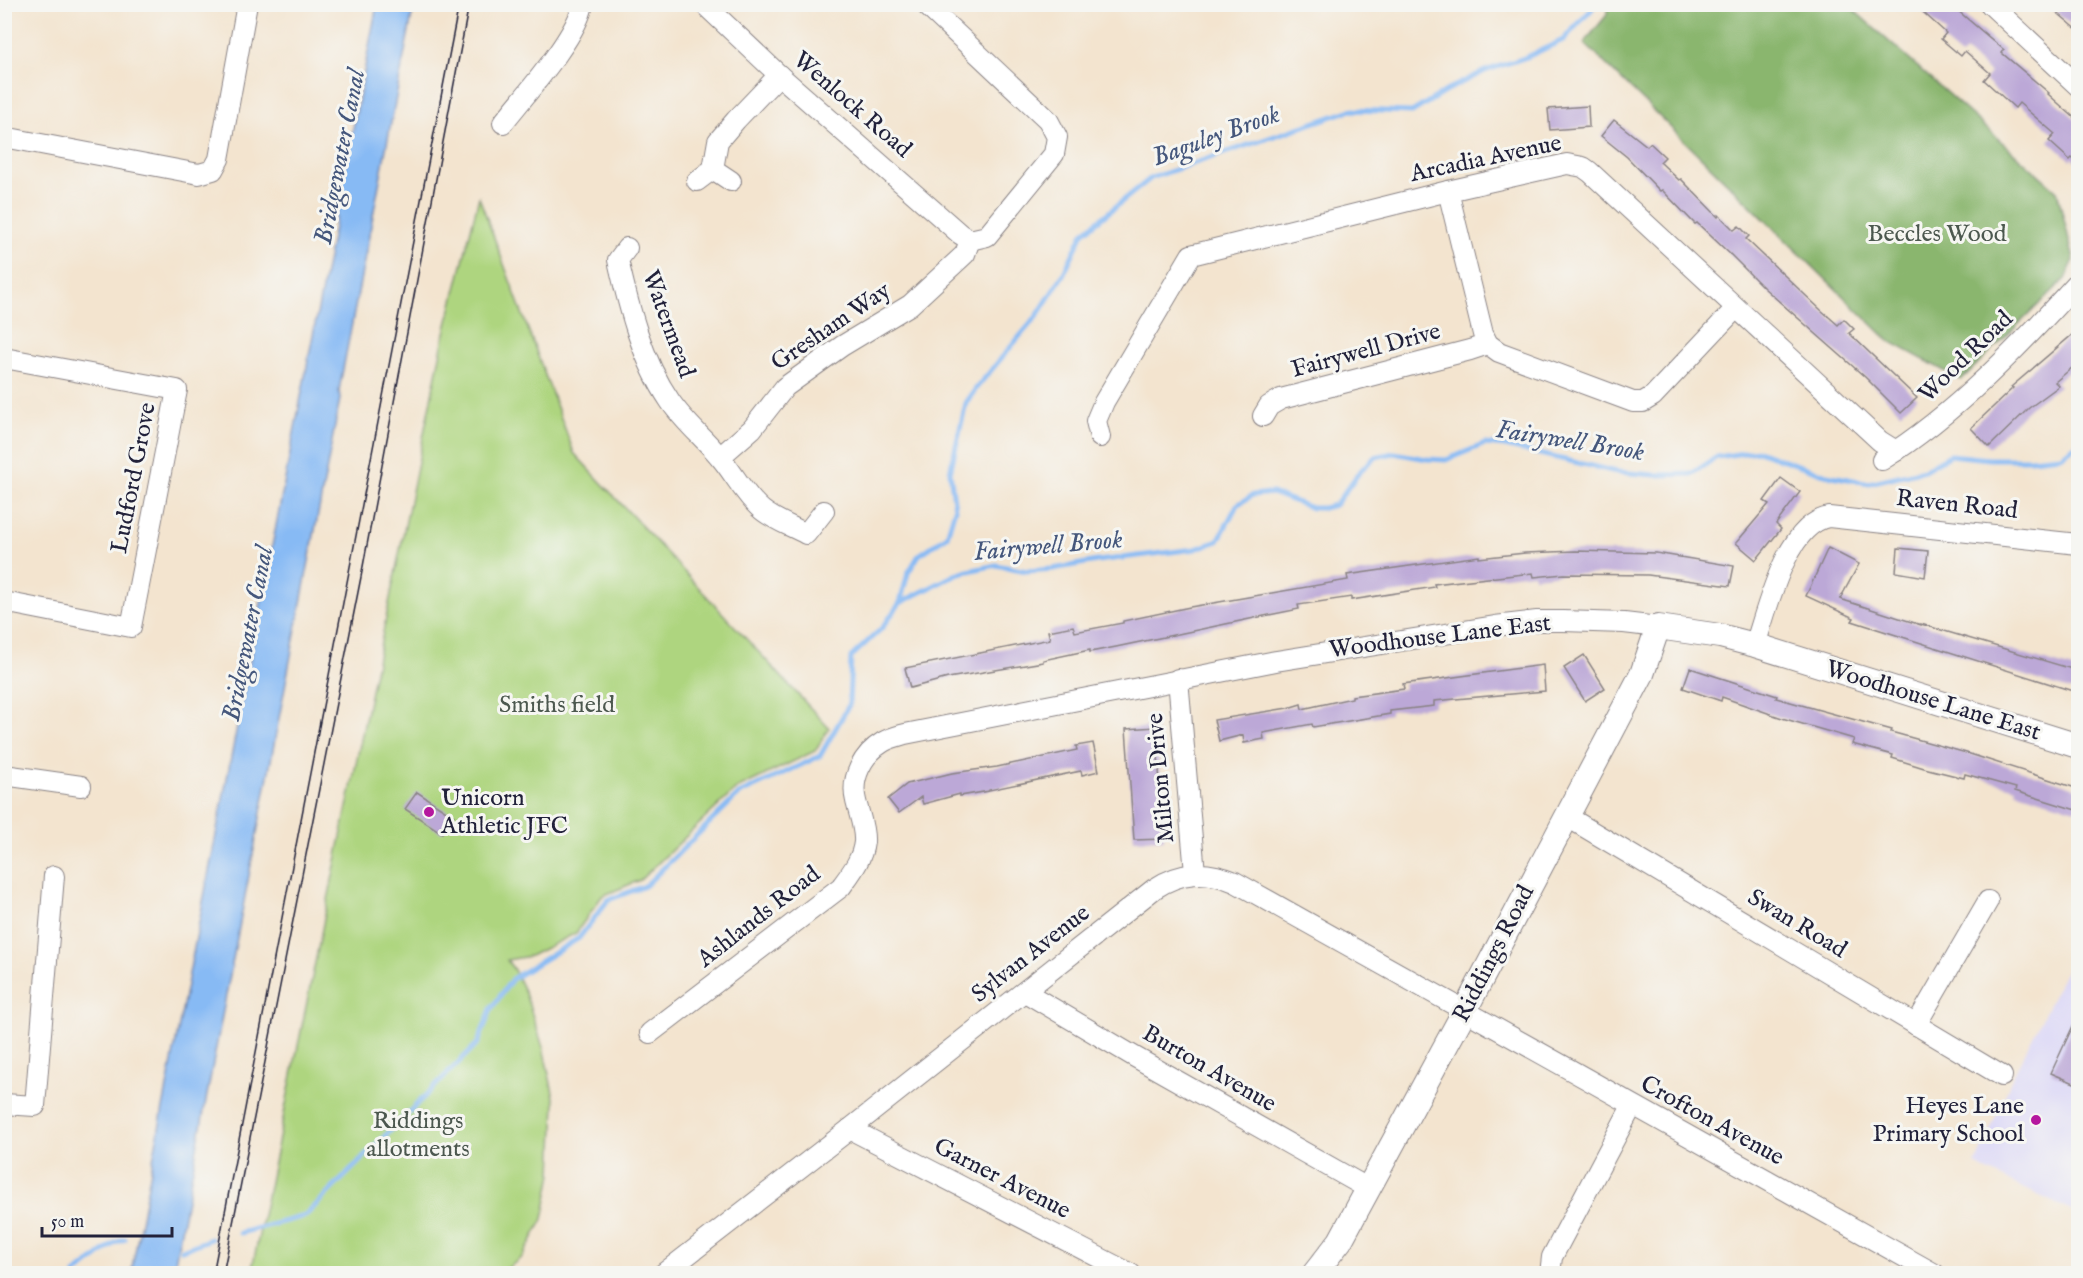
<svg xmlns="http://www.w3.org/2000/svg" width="2083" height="1278" font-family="'IM FELL English',serif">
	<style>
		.built { fill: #dad6f7 }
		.green { fill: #aed57f; stroke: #687c5d; stroke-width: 1.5 }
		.forest { fill: #8ab66e; stroke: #566c54; stroke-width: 1.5 }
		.water { fill: #87baf4; stroke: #546e98; stroke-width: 1.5 }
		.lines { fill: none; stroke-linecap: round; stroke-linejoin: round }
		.stream { stroke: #87baf4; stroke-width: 5 }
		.building { fill: #bca8d7 }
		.minor-casing { stroke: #8a8385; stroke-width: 22 }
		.tertiary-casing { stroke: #8a8385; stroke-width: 26 }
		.minor { stroke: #fff; stroke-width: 20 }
		.tertiary { stroke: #fff; stroke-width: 24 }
		.tram { stroke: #22223b; stroke-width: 1.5 }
		.poi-dot { fill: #b5179e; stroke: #f6f6f2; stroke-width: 2 }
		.labels { text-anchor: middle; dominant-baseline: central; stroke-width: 6; stroke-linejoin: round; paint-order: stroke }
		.street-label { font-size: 24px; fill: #22223b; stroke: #f6f6f2 }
		.park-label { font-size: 24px; fill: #4c584f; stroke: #f6f6f2 }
		.poi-label { font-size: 24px; fill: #22223b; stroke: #f6f6f2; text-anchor: start }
		.water-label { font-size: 26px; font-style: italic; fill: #45577c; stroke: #f6f6f2 }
	</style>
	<rect width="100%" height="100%" fill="#f6f6f2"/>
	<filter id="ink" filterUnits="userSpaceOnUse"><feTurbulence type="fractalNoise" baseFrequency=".0167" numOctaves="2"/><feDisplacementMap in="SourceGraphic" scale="12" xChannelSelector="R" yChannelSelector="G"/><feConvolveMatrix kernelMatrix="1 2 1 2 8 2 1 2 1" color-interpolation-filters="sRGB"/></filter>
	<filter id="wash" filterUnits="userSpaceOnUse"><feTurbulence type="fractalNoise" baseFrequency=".008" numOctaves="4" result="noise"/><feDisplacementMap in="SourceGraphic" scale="24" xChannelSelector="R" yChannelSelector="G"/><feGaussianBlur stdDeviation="1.35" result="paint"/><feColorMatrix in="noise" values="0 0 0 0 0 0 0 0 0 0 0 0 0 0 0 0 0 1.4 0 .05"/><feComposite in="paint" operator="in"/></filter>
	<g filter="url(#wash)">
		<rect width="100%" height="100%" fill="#f3e4cf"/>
		<polygon class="built" points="2078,947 2078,1214 1975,1165 2014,1074"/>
		<polygon class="green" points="479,197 574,453 829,728 815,751 736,789 640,880 602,896 576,933 530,956 507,960 514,970 525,993 543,1047 555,1102 552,1174 543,1219 523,1256 502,1273 251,1274 443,341"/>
		<polygon class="forest" points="1610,5 1848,5 2057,191 2074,260 2065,279 1961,380 1889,341 1584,43 1606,16"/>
		<polygon class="water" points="377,5 414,5 339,390 340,399 173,1273 131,1273"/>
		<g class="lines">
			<g class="stream">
				<polyline points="900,603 908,573 919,555 947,536 955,509 950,472 966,403 977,387 1037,316 1063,275 1083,233 1151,178 1351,110 1412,112 1451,88 1485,71 1527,57 1563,40 1592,9 1593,4"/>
				<polyline points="240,1233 305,1216 478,1043 491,1009 512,979 579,938 608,900 645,886 739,794 820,756 849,705 851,657 881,629 900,603 959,573 996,565 1027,571 1053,569 1097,561 1195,549 1218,541 1237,505 1253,495 1272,493 1312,508 1323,508 1335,505 1361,470 1375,457 1394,453 1427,459 1446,460 1485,444 1505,446 1617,472 1655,475 1691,474 1717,457 1758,451 1827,475 1869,483 1924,470 1950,455 1989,459 2030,459 2061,456 2078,444"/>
				<polyline points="182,1250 211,1239"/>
				<polyline points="75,1274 115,1243 125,1239"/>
			</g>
		</g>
		<g id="blocks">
			<g class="building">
				<polygon points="1914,4 1950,4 2004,50 2002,53 2049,93 2048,94 2079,122 2079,164 2072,158 2070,160 2049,141 2055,134 2019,103 2015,108 1984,80 1990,73 1965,51 1961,56 1941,39 1946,33"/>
				<polygon points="2047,4 2079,4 2079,31"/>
				<polygon points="1588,106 1589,127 1550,130 1548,109"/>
				<polygon points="1614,120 1647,146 1650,143 1665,157 1660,162 1679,180 1681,179 1718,217 1719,215 1734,230 1739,226 1749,236 1746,239 1821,310 1838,325 1844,319 1854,329 1849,333 1917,398 1901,413 1865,377 1764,288 1730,254 1697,223 1695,224 1662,190 1660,191 1627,157 1601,136"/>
				<polygon points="2079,329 2079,362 2055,382 2059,386 2029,408 1989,447 1971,428 2013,388 2011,387"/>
				<polygon points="1781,478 1800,492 1776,524 1781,529 1756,560 1736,543 1769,504 1764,501"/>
				<polygon points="1828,548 1859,564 1840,599 1921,625 1921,624 2079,671 2079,693 1852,621 1854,618 1806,596"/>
				<polygon points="1898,548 1928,551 1925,577 1896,572"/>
				<polygon points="1576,551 1656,553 1734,566 1730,586 1648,575 1564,574 1534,577 1533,573 1434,584 1435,587 1351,600 1351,597 1298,605 1299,609 1264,616 1116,647 1090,652 1090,650 1043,660 1043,662 948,678 910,688 905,668 1050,639 1048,631 1073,626 1075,632 1123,623 1123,621 1190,607 1348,580 1347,575 1479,556 1479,558 1525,553"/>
				<polygon points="1584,655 1605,688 1585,701 1564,668"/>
				<polygon points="1543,665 1545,691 1434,701 1434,706 1390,711 1390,714 1313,727 1312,724 1263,733 1264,739 1244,743 1243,735 1219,741 1214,720 1288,708 1301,704 1302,709 1352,698 1352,696 1404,689 1403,684"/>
				<polygon points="1690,668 1777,696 1776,698 1892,730 1891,732 1970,754 2079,789 2079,811 2015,791 2016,788 1965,774 1964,778 1924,768 1892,758 1893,755 1852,744 1854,739 1782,718 1722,697 1721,701 1683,688"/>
				<polygon points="1156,727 1164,839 1134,840 1126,729"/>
				<polygon points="1093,743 1099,771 1082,775 1081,771 989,790 989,791 960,796 960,794 923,804 921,797 899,813 888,799 907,784 952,773 997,767 1077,750 1076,746"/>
				<polygon points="417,792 454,816 442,833 405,809"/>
				<polygon points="2079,1013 2079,1085 2051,1073"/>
			</g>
		</g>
	</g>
	<g filter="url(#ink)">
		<use href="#blocks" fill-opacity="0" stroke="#8a8385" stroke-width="1.5"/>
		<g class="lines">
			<defs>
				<g id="minor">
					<polyline points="704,4 779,75 960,234 970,240"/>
					<polyline points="925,4 1048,120 1057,137 1054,154 987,236 970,240"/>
					<polyline points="1990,4 2078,86"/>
					<path d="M503,123C525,95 577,37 583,4"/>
					<polyline points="4,137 199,174 213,170 219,159 247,4"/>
					<polyline points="713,169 731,181"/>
					<polyline points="697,181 713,169 718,141 736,120 779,75"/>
					<polyline points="1448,191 1483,334 1488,344 1499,352 1633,402 1643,402 1653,396 1736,308"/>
					<path d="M627,248L618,260C629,308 642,360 670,401C684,422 703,437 719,456C734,473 744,495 762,510C774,520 791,526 806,534L824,511"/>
					<polyline points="4,358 177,390 131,627 9,603"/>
					<polyline points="1263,416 1269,406 1281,399 1470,350 1488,344"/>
					<polyline points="1100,437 1096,421 1104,402 1191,255 1448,191 1567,164 1583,167 1590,172 1880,441 1896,451"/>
					<polyline points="720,457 752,429 785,387 842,346 910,305 965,254 970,240"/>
					<path d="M1882,460C1955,414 2020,346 2078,282"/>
					<path d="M1755,645C1767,610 1786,524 1829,517L2078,544"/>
					<polyline points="1178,679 1195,873"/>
					<polyline points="4,775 81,786"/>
					<polyline points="1566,816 2002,1076"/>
					<polyline points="1025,992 1135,1057 1369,1189"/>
					<polyline points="1916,1025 1988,901"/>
					<path d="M650,1033L841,887C851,873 862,860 864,842C865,829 859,814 856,801C850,778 863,754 883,742C890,738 898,736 905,734L1276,661L1495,626L1537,621H1563L1624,623L1658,627"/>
					<polyline points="4,1104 35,1106 54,876"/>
					<polyline points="850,1129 1131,1274"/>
					<path d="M663,1274L850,1129L1154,889C1181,871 1206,870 1235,882L1935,1274"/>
					<polyline points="1550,1274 1552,1257 1632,1106"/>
				</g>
				<polyline id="tertiary" points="1314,1274 1340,1241 1464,1012 1642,674 1658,627 1720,636 1755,645 2078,746"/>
			</defs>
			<use href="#minor" class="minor-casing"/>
			<use href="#tertiary" class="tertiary-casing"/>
			<use href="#minor" class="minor"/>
			<use href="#tertiary" class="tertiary"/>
			<g class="tram">
				<polyline points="213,1274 459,4"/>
				<polyline points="223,1274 361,577 469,4"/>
			</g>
		</g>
	</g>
	<g class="poi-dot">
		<circle cx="429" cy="812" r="6"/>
		<circle cx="2036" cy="1120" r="6"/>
	</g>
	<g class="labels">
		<g class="street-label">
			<text transform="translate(852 105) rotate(41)">Wenlock Road</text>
			<text transform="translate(1486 159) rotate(-12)">Arcadia Avenue</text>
			<text transform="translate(668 324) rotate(70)">Watermead</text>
			<text transform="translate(831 327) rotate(-34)">Gresham Way</text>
			<text transform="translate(1366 351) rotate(-15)">Fairywell Drive</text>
			<text transform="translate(1966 357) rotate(-44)">Wood Road</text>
			<text transform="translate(134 478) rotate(-79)">Ludford Grove</text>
			<text transform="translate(1957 505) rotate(6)">Raven Road</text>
			<text transform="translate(1440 637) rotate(-7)">Woodhouse Lane East</text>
			<text transform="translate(1933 701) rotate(17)">Woodhouse Lane East</text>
			<text transform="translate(1161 778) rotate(-95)">Milton Drive</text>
			<text transform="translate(759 917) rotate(-38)">Ashlands Road</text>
			<text transform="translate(1797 924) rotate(31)">Swan Road</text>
			<text transform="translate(1031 954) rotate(-38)">Sylvan Avenue</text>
			<text transform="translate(1494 954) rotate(-63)">Riddings Road</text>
			<text transform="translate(1209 1069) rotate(30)">Burton Avenue</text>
			<text transform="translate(1712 1121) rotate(29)">Crofton Avenue</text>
			<text transform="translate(1002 1179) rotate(27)">Garner Avenue</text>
		</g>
		<g class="park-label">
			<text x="1937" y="234">Beccles Wood</text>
			<text x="557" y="705">Smiths field</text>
			<text x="418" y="1121">Riddings<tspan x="418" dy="28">allotments</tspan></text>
		</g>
		<g class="poi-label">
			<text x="441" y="798">Unicorn<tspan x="441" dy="28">Athletic JFC</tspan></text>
			<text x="2024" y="1106" text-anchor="end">Heyes Lane<tspan x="2024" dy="28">Primary School</tspan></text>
		</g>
		<g class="water-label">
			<text transform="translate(1216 136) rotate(-20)">Baguley Brook</text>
			<text transform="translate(340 157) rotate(-79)">Bridgewater Canal</text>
			<text transform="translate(1570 441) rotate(9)">Fairywell Brook</text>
			<text transform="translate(1048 546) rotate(-5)">Fairywell Brook</text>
			<text transform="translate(248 634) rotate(-79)">Bridgewater Canal</text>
		</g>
	</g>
	<rect width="2083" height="1278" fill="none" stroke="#f6f6f2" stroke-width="24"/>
	<path d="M42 1227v9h130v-9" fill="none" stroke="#22223b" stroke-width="3"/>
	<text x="51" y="1227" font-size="18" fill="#22223b" stroke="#f6f6f2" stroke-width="4.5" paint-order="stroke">50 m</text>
</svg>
